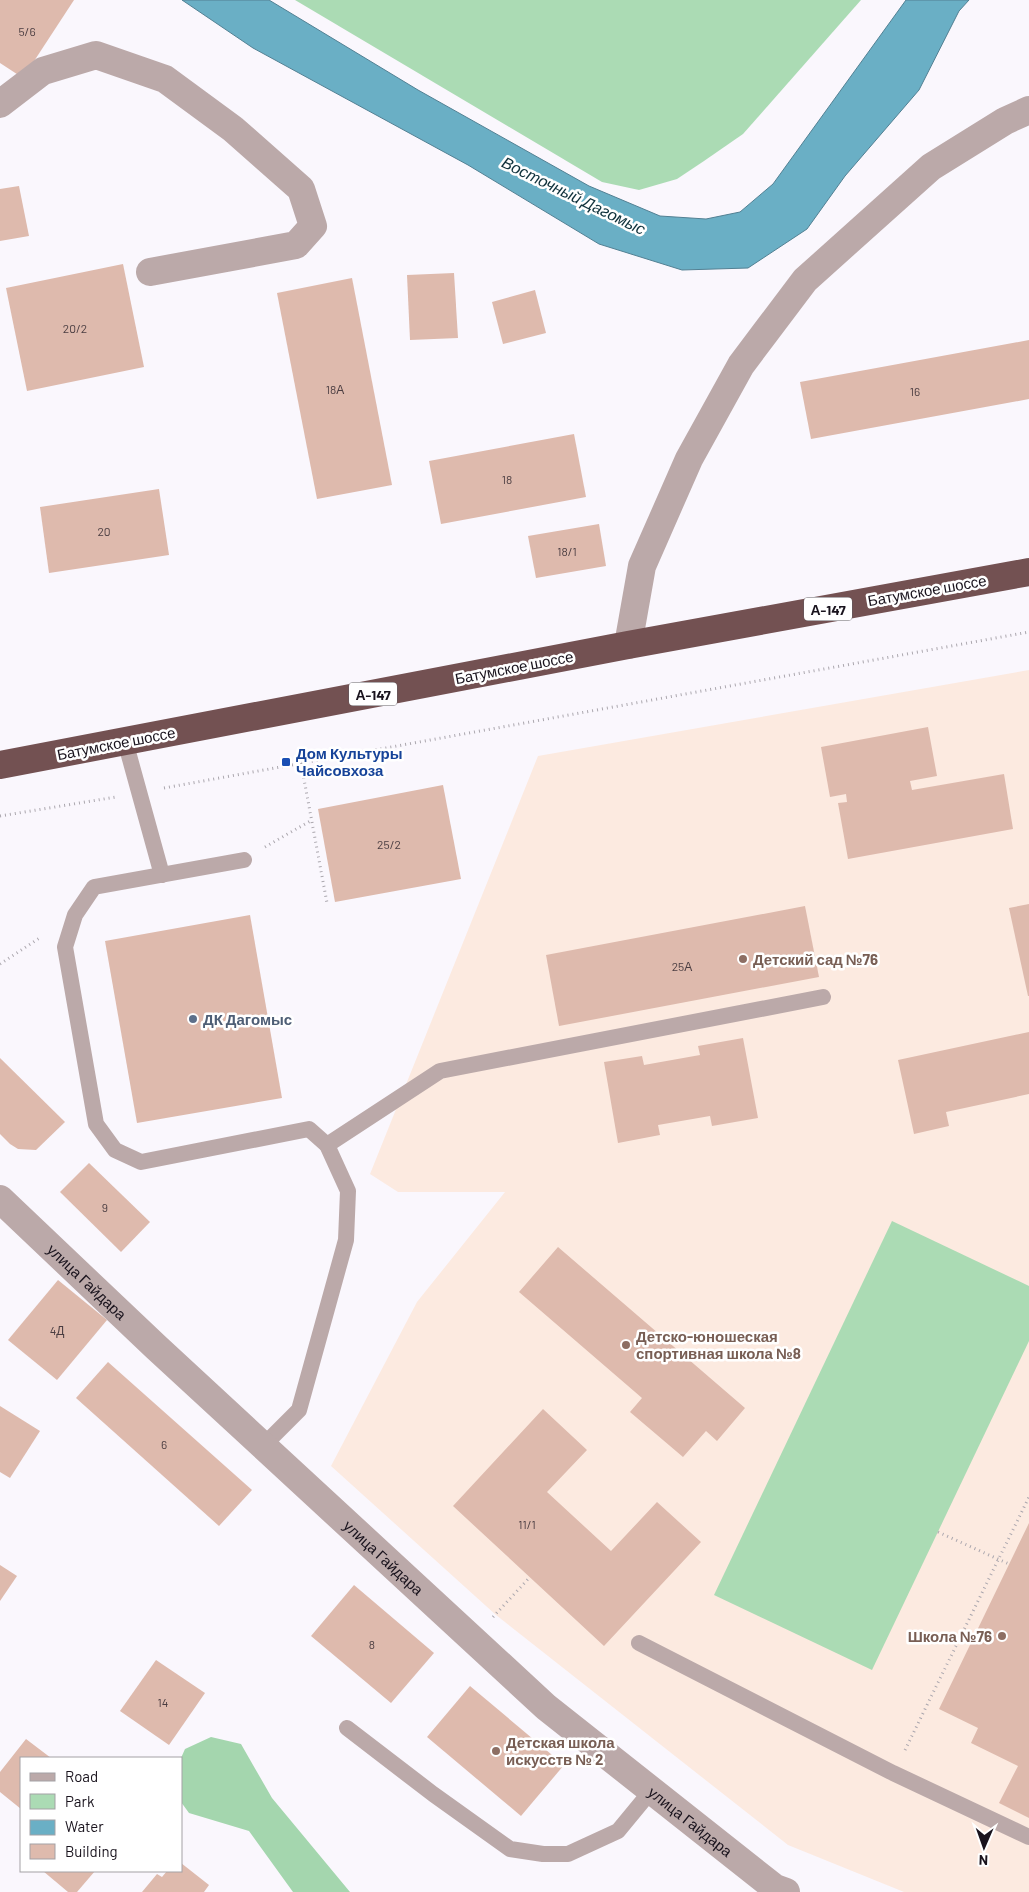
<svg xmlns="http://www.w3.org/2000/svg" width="1029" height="1892" font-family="Barlow,sans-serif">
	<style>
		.education { fill: #fceae0 }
		.green { fill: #abdbb4 }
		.forest { fill: #a4d6ae }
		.water { fill: #6aafc5; stroke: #528093 }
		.building { fill: #debaad }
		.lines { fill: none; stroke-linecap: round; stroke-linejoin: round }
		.path { stroke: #aba7ae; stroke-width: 3; stroke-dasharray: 1 4; stroke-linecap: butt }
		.lane { stroke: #bba9a9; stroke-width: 16 }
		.street { stroke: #bba9a9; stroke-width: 28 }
		.highway { stroke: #735152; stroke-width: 28 }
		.transit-dot { fill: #1a4fb4; stroke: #fff; stroke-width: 2 }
		.education-dot { fill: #8d6e63; stroke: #fff; stroke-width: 2 }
		.service-dot { fill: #5c6f8a; stroke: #fff; stroke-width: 2 }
		.labels { text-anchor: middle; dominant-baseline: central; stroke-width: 5; stroke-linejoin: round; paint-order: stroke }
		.number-label { font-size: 12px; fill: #4a3d41 }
		.shield { fill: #fff; stroke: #5e5a61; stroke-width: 1 }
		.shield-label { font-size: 14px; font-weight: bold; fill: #19131d }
		.street-label { font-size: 15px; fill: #19131d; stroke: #fff }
		.transit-label { font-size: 15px; font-weight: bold; fill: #164399; stroke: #fff; text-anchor: start }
		.education-label { font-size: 15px; font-weight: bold; fill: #785e54; stroke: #fff; text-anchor: start }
		.service-label { font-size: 15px; font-weight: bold; fill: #4e5e75; stroke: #fff; text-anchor: start }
		.water-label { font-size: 16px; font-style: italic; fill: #10323c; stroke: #fff }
	</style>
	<rect width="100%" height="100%" fill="#faf7fd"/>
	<polygon class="education" points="1029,670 1029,1892 904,1892 788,1845 496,1615 331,1466 417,1302 505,1192 398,1192 370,1174 538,756"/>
	<g class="green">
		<polygon points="295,0 861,0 743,134 704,161 677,179 639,190 602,182"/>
		<polygon points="892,1221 1029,1286 1029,1341 872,1670 714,1595"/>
	</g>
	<polygon class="forest" points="211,1737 241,1744 272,1798 350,1892 293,1892 249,1831 189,1813 181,1802 181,1758 185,1749"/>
	<polygon class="water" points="182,0 269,0 418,90 589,186 660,216 706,219 740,212 773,184 906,0 969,0 959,11 919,90 845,176 807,229 748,268 682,270 599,244 468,165 253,48"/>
	<g class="building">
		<polygon points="0,0 74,0 23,78 0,63"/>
		<polygon points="19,186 29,236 0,241 0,189"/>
		<polygon points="123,264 144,367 27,391 6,288"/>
		<polygon points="454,273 458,338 410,340 407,275"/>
		<polygon points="352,278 392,485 317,499 277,293"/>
		<polygon points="535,290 546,333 503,344 492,302"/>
		<polygon points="1029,340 1029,399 811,439 800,382"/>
		<polygon points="574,434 586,497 441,524 429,461"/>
		<polygon points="159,489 169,555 49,573 40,507"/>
		<polygon points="599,524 606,566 536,578 528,536"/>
		<polygon points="928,727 937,776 910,781 912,790 1004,774 1013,829 848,859 838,803 847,802 846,794 830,797 821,747"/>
		<polygon points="443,785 461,879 335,902 318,809"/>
		<polygon points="1029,904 1029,996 1028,996 1009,908"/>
		<polygon points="805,906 819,977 559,1026 546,955"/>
		<polygon points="250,915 282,1098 137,1123 105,941"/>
		<polygon points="1029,1032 1029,1094 946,1112 949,1126 914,1134 898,1060"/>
		<polygon points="743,1038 758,1118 712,1126 710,1116 658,1125 660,1135 618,1143 604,1062 642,1056 644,1065 700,1055 698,1046"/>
		<polygon points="0,1058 65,1122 36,1150 18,1149 10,1144 0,1134"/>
		<polygon points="89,1163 150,1222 121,1252 60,1192"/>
		<polygon points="558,1247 745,1408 717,1441 706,1431 683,1457 630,1412 642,1398 519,1292"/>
		<polygon points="58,1280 107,1320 57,1380 8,1340"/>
		<polygon points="108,1362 252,1490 219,1526 76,1398"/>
		<polygon points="0,1406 40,1431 10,1478 0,1472"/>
		<polygon points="543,1409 587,1450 547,1492 611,1551 657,1502 701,1542 604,1646 453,1506"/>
		<polygon points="1029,1523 1029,1818 999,1803 1018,1766 971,1743 978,1728 939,1709"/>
		<polygon points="0,1565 17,1576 0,1601"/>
		<polygon points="354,1585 434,1653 391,1703 311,1636"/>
		<polygon points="156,1660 205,1693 169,1745 120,1711"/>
		<polygon points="470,1686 564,1765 521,1816 427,1737"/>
		<polygon points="26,1739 51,1758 21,1758 21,1809 0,1792 0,1772"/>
		<polygon points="181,1863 209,1885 204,1892 142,1892 157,1874 162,1877 167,1871 181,1871"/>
		<polygon points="43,1871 95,1871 77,1892 68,1892"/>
	</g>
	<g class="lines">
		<g class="path">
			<polyline points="301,763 327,903"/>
			<polyline points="164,788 1029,632"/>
			<polyline points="0,816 116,797"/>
			<polyline points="265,847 312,820"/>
			<polyline points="0,964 41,937"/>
			<polyline points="938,1532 1009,1564"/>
			<polyline points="493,1617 530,1577"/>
			<polyline points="905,1750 1029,1497"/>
		</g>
		<g class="lane">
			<polyline points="125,741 162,875"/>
			<polyline points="244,860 94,887 75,915 65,947 96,1124 115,1150 141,1162 309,1129 327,1145 348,1191 346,1240 299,1410 263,1446"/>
			<polyline points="327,1145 440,1071 823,997"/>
			<polyline points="639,1643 893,1773 1029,1837"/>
			<polyline points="347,1728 433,1794 510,1849 543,1854 568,1854 618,1831 651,1791"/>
		</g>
		<g class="street">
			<polyline points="0,104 43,71 96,55 165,79 233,129 301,189 313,226 296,245 150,272"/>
			<polyline points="628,645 642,566 689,459 741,365 765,333 805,280 931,167 1005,121 1029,110"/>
			<path id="s1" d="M0,1199L156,1347L546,1707L775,1888L786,1892"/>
		</g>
		<polyline class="highway" points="0,765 628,645 1029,572"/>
	</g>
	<rect class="transit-dot" x="281" y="757" width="10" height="10" rx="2.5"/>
	<g class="education-dot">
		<circle cx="743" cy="959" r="5"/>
		<circle cx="626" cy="1345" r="5"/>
		<circle cx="1002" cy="1636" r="5"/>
		<circle cx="496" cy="1751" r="5"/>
	</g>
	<circle class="service-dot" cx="193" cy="1019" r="5"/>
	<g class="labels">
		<g class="number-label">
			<text x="27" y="31">5/6</text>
			<text x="75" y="328">20/2</text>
			<text x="335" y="389">18А</text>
			<text x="915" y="391">16</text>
			<text x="507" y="479">18</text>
			<text x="104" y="531">20</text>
			<text x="567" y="551">18/1</text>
			<text x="389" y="844">25/2</text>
			<text x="682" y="966">25А</text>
			<text x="105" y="1207">9</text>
			<text x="57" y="1330">4Д</text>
			<text x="164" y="1444">6</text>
			<text x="527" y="1524">11/1</text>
			<text x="372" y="1644">8</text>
			<text x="163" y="1702">14</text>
		</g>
		<g class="shield">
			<rect x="804" y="597.5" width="48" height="23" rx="4"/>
			<rect x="349" y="682.5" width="48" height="23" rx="4"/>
		</g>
		<g class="shield-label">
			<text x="828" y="609">А-147</text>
			<text x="373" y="694">А-147</text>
		</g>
		<g class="street-label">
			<text transform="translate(927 590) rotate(-10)">Батумское шоссе</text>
			<text transform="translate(514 667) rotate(-11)">Батумское шоссе</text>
			<text transform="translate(116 743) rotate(-11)">Батумское шоссе</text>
			<text stroke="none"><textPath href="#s1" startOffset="120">улица Гайдара</textPath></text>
			<text stroke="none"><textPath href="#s1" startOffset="525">улица Гайдара</textPath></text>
			<text stroke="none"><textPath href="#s1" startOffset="930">улица Гайдара</textPath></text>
		</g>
		<g class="transit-label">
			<text x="296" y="753">Дом Культуры<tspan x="296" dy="17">Чайсовхоза</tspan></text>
		</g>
		<g class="education-label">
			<text x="753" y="959">Детский сад №76</text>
			<text x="636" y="1336">Детско-юношеская<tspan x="636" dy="17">спортивная школа №8</tspan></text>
			<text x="992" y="1636" text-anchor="end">Школа №76</text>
			<text x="506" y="1742">Детская школа<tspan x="506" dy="17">искусств № 2</tspan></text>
		</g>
		<g class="service-label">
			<text x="203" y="1019">ДК Дагомыс</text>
		</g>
		<g class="water-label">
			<text transform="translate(574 195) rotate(26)">Восточный Дагомыс</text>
		</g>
	</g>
	<rect x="20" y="1757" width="162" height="115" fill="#ffffff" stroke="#a3a1a5"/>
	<rect x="30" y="1773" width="25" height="8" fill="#bba9a9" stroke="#a3a1a5"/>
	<text x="65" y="1782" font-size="15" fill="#19131d">Road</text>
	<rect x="30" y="1794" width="25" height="15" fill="#abdbb4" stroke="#a3a1a5"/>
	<text x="65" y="1807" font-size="15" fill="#19131d">Park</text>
	<rect x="30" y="1820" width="25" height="15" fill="#6aafc5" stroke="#a3a1a5"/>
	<text x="65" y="1832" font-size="15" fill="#19131d">Water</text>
	<rect x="30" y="1844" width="25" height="15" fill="#debaad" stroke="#a3a1a5"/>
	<text x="65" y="1857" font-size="15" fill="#19131d">Building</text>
	<g transform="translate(984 1847) rotate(182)" stroke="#ffffff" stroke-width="4" paint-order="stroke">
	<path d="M0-4L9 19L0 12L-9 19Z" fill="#19131d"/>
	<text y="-8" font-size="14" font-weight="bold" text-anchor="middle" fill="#19131d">N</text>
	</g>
</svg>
